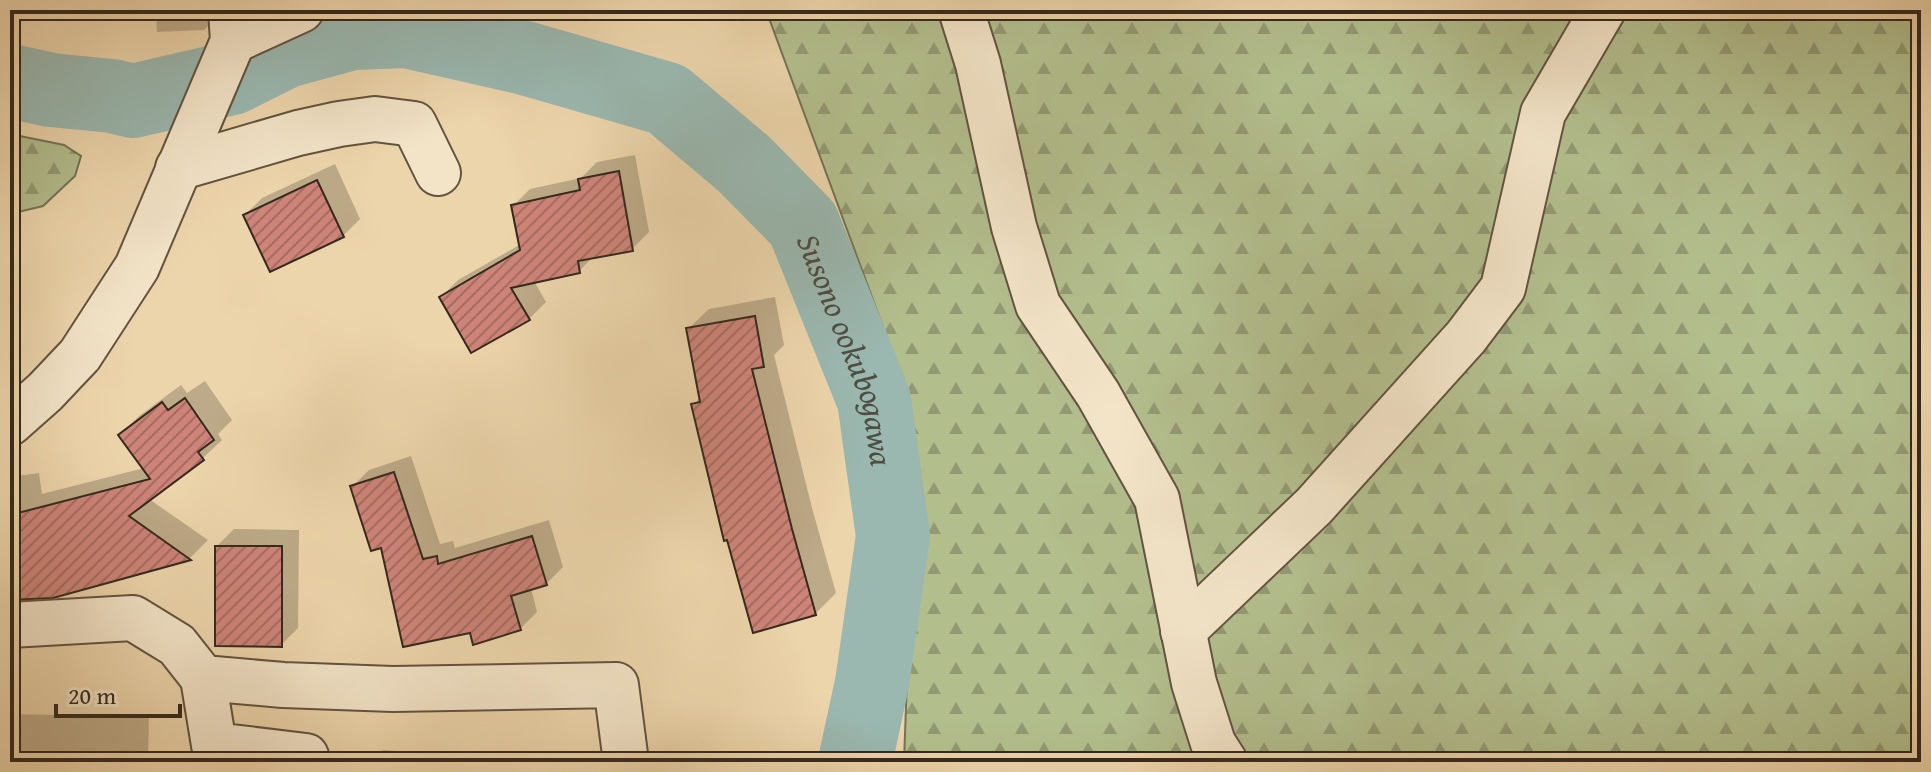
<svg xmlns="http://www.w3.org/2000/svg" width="1931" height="772" font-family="'Gentium Book Plus',serif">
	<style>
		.forest { fill: url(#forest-firs); stroke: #747455; stroke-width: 2 }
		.shadow { fill: #0003 }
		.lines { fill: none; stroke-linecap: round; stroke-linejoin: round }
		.river { stroke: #9ab8b0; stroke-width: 74 }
		.building { fill: url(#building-hatch); stroke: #34291d; stroke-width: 2 }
		.minor-casing { stroke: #625440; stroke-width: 48 }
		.minor { stroke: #f3e4c8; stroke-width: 44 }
		.labels { text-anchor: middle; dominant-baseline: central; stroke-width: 6; stroke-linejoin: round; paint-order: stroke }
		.water-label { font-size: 32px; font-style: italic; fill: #4e4d42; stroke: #f3e4c8 }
	</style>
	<defs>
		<pattern id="forest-firs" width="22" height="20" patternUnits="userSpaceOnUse" patternTransform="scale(2)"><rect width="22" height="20" fill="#b3be8d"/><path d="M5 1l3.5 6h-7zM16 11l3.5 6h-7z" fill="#929a73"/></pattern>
		<pattern id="building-hatch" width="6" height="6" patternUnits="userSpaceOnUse" patternTransform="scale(2)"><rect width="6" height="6" fill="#ce8478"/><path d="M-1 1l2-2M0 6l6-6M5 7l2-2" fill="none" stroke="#a86c62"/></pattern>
	</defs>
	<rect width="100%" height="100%" fill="#edd5ab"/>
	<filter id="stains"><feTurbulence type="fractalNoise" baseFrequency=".0025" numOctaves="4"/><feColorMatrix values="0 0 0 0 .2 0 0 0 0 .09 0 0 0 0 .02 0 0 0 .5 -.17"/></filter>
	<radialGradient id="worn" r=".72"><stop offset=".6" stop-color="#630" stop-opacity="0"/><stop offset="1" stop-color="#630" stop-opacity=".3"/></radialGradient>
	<g class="forest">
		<polygon points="766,10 1921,10 1921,762 904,762 914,485 883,327"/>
		<polygon points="10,134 64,145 81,156 75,176 43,206 10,214"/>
	</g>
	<g class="shadow">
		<polygon points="61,10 132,10 127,15 61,19"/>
		<polygon points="156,10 221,10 221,13 204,30 157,32"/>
		<polygon points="635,155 649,232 632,249 594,256 579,271 534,281 546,302 529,319 441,297 458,280 521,244 513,206 530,189 581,178 597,162"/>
		<polygon points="335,164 360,219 343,236 245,215 262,198"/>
		<polygon points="775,297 784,345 774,355 812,508 836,593 815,614 693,405 701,397 688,329 709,309"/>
		<polygon points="205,381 232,420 218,434 222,440 203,458 149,499 208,540 190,558 52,596 10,599 10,477 39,473 42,494 144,468 120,435 139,416 181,385 187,393"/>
		<polygon points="411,456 440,544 453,541 455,548 549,520 563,567 546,584 531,588 537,612 520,629 471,630 382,545 352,487 369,470"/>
		<polygon points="234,529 299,530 298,628 281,645 217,546"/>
		<polygon points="10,714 149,717 148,762 10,762"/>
		<polygon points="383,750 468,757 468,762 371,762"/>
	</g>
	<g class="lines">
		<path class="river" id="s1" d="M10,81L51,90L112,96L133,101L232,78L286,51L352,33L406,31L525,58L667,99L744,164L803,224L874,400L893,536L872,683L855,762"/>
	</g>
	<g class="building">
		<polygon points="619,171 633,251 578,261 580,273 511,288 530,320 471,353 439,297 520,250 511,205 580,190 578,179"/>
		<polygon points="317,180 344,237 270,272 243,215"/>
		<polygon points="755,316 764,367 752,369 792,529 816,615 753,633 727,540 724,541 691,404 700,402 686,328"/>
		<polygon points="185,398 214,440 198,452 204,460 129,516 191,560 53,598 10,600 10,515 150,479 118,435 162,402 168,410"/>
		<polygon points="394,472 423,559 437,556 438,564 532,536 547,585 511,596 521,630 473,645 470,633 403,647 381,548 371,551 350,486"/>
		<polygon points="215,546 282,546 282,647 215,646"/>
	</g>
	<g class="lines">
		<defs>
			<g id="minor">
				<polyline points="961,10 978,64 1014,227 1038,305 1098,394 1157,499 1194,683 1213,743 1225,762"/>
				<polyline points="233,41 301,10"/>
				<polyline points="178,168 298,133 339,124 375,119 414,124 438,173"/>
				<polyline points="10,423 45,392 80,355 137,267 233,41 231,10"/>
				<polyline points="10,625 133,618 177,645 203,678 283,685 393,689 616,685 626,762"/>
				<polyline points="1183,631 1314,506 1466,337 1503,288 1543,113 1603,10"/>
				<polyline points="203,678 214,745 306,756"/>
			</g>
		</defs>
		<use href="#minor" class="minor-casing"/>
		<use href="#minor" class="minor"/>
	</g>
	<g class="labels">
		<g class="water-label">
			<text stroke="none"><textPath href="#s1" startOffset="998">Susono ookubogawa</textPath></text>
		</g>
	</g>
	<rect width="1931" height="772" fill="none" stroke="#edd5ab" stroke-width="40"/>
	<rect x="12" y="12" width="1907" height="748" fill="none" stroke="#34291d" stroke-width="4"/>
	<rect x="20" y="20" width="1891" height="732" fill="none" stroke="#34291d" stroke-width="2"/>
	<path d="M56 704v12h124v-12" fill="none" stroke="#34291d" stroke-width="4"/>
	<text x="68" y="704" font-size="24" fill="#34291d" stroke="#f3e4c8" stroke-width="6" paint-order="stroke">20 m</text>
	<rect width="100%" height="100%" filter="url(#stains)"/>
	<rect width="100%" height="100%" fill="url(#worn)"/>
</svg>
